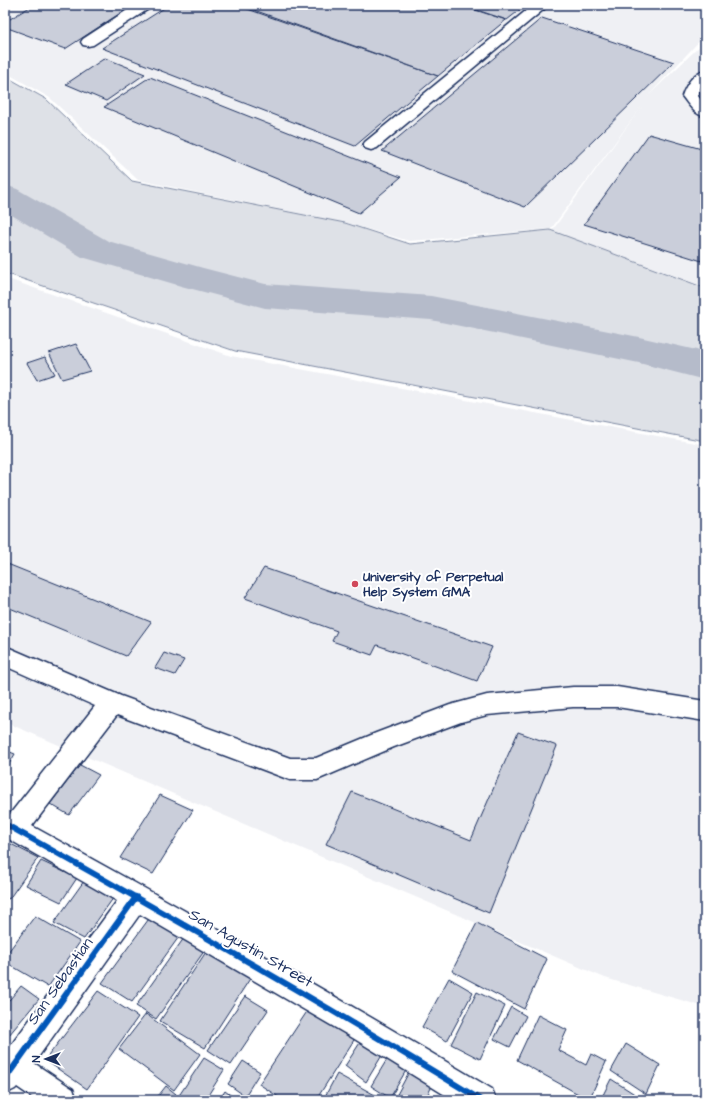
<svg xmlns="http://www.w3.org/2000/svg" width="710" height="1105" font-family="'Architects Daughter',sans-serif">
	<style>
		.built { fill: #eff0f4 }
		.green { fill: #dee1e7; stroke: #7c88a2 }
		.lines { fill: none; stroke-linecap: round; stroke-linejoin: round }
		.river { fill: #b5bbca; fill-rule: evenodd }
		.building { fill: #caceda; stroke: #1b2f5e }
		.minor-casing { stroke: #1b2f5e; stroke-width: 3 }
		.minor { fill: #fff; fill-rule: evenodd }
		.cycleway-casing { stroke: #fff; stroke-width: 8 }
		.cycleway { stroke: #0057b8; stroke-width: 6 }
		.poi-dot { fill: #d1495b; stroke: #fff; stroke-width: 1.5 }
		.labels { text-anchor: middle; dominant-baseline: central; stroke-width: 4; stroke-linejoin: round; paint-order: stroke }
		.poi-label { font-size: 13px; font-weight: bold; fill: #1b2f5e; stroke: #fff; text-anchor: start }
		.near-street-label { font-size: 16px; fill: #1b2f5e; stroke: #fff }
	</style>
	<rect width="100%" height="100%" fill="#fff"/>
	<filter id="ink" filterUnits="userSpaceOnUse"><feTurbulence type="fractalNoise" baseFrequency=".025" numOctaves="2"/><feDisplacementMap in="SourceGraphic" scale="8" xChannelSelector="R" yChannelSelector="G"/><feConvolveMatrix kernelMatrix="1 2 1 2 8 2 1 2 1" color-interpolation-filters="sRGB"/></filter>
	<g filter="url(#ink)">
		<g class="built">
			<polygon points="5,5 682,5 705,13 705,35 648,96 705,41 705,287 552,231 644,103 551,229 409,241 346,223 138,180 50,98 5,72"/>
			<polygon points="5,278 231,356 705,445 705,1007 605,978 5,722"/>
		</g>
		<polygon class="green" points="5,76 46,99 132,181 345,223 410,244 550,230 705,288 705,441 235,351 5,273"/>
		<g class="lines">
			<polygon class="river" points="5,185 17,189 108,241 203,268 265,284 431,296 639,337 705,352 705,380 639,363 431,320 265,308 181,286 82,257 5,211"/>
		</g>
		<g class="building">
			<polygon points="33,5 133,5 65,49 5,27 5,22"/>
			<polygon points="169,5 236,5 438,76 355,146 102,48"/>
			<polygon points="240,5 460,5 506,20 438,76"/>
			<polygon points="462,5 526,5 507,20"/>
			<polygon points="542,18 674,62 525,207 382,151"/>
			<polygon points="105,58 145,74 106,101 66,84"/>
			<polygon points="150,77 401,177 359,213 104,107"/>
			<polygon points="649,134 705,150 705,262 584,224"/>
			<polygon points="76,344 90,371 62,379 49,353"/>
			<polygon points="45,357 55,374 37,380 27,363"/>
			<polygon points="5,563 151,622 126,656 5,606"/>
			<polygon points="264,568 492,647 477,681 377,645 372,655 332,641 337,631 245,598"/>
			<polygon points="164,653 184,660 175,675 155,668"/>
			<polygon points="518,732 557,746 489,913 326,844 352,792 471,840"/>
			<polygon points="5,750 15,754 5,771"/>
			<polygon points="80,765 99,775 69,815 50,804"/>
			<polygon points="160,795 193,810 153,874 120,858"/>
			<polygon points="5,841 38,858 9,899 5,897"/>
			<polygon points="41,861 77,878 61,902 26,885"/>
			<polygon points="84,881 114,897 84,939 54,923"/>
			<polygon points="35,916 80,942 48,987 5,962 5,956"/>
			<polygon points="151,916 181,934 132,1002 102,983"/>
			<polygon points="477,923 547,959 524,1009 452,971"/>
			<polygon points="184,938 205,950 156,1019 136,1006"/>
			<polygon points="208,949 253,974 205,1048 160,1021"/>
			<polygon points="449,978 473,992 447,1041 422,1027"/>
			<polygon points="21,986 39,999 9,1035 5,1032 5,1005"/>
			<polygon points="98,991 138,1017 87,1089 45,1060"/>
			<polygon points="477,992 505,1006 480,1059 451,1044"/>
			<polygon points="245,996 268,1010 231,1065 208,1050"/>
			<polygon points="312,1004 359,1032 316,1100 283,1100 259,1084"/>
			<polygon points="511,1007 526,1016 510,1047 494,1039"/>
			<polygon points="146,1014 200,1054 174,1090 119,1049"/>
			<polygon points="538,1015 567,1030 558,1050 586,1065 591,1054 606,1062 589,1100 517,1060"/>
			<polygon points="363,1038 384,1052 366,1082 345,1066"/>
			<polygon points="626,1044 660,1065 646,1094 611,1071"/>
			<polygon points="389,1056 408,1067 390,1098 371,1086"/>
			<polygon points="204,1058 224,1070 205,1100 176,1100"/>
			<polygon points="243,1061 260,1072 245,1096 228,1084"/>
			<polygon points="409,1072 432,1086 425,1100 394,1100"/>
			<polygon points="337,1074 384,1100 323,1100"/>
			<polygon points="611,1079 644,1100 606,1100 602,1097"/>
			<polygon points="166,1086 176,1094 171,1100 155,1100"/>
			<polygon points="225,1091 237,1100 219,1100"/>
		</g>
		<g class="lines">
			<defs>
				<g id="minor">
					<polygon points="135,5 152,5 150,8 93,45 88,46 83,45 81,42 83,39"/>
					<polygon points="533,5 549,5 377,148 371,150 365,148 363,145 365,142"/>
					<path d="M705,70V84L700,88L698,96L705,105V117C694,114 689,105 682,96C686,85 693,73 705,70Z"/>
					<path d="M5,646L121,696L290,758H316L376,733L450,705L487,695L573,687H617L705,701V721L617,707H573L487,715L461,722L394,747L317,780H290L117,715L32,826C187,911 340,998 492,1089L496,1100H453L353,1038L140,914L34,1063L73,1089L77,1100H36L17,1087L15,1089L5,1094V1046L9,1048L117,901L5,837V812L10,814L95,706L5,666Z"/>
				</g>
			</defs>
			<use href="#minor" class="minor-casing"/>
			<use href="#minor" class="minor"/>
			<defs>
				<g id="cycleway">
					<path d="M5,824C165,913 324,1004 481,1100"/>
					<polyline points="5,1079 136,897"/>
				</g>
			</defs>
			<use href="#cycleway" class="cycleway-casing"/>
			<use href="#cycleway" class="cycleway"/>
		</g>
	</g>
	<circle class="poi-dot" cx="355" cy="584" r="4"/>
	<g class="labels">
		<g class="poi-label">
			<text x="363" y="577">University of Perpetual<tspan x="363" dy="15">Help System GMA</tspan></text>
		</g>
		<g class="near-street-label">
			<text transform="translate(251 948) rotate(30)">San Agustin Street</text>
			<text transform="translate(60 981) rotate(-55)">San Sebastian</text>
		</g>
	</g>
	<rect width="710" height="1105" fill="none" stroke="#fff" stroke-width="20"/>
	<rect x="10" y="10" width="690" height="1085" fill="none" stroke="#1b2f5e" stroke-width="1.5" filter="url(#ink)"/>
	<g transform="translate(46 1059) rotate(270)" stroke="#ffffff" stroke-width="3" paint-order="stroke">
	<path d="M0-3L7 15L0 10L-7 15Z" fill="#1b2f5e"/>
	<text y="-6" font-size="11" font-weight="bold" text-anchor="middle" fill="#1b2f5e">N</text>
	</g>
</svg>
